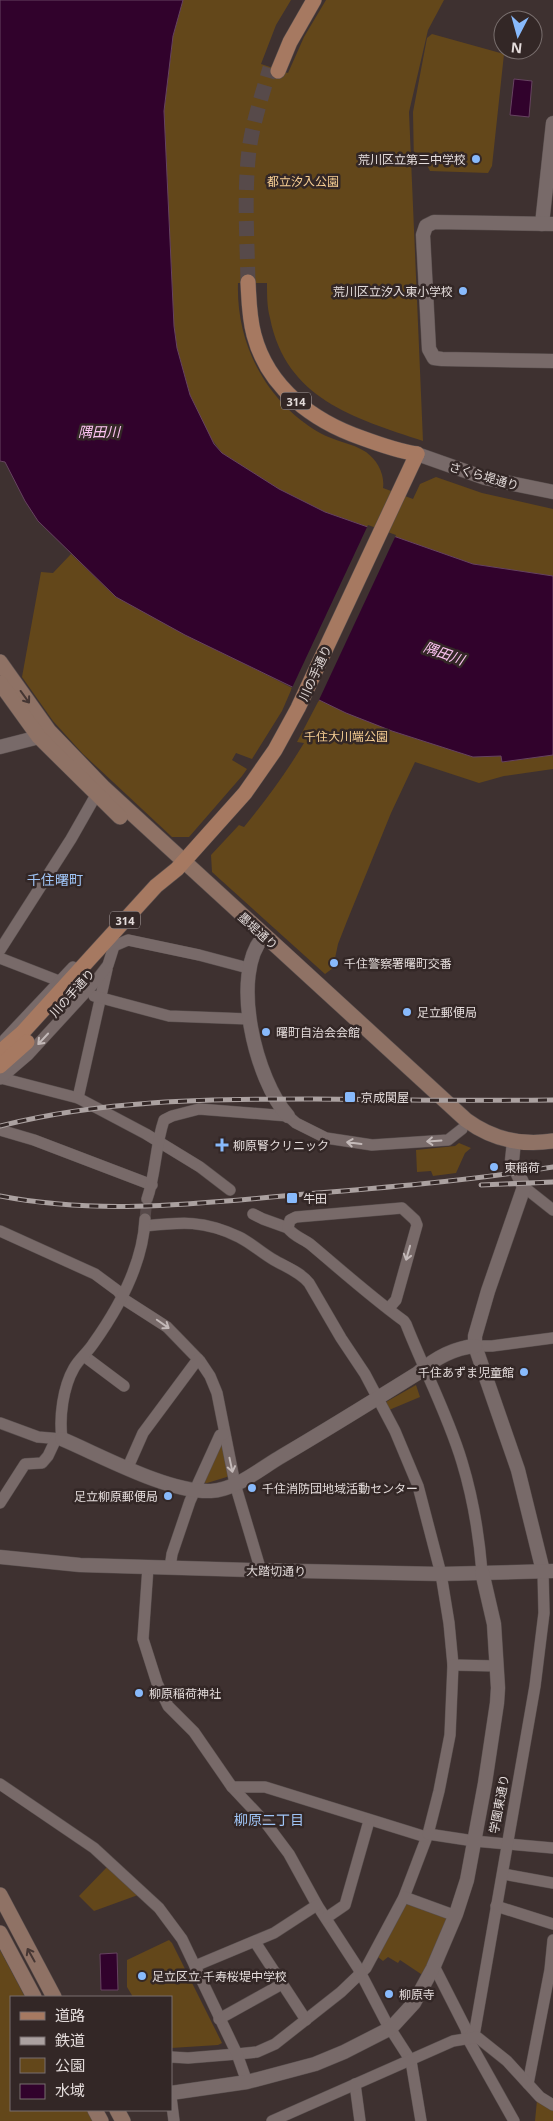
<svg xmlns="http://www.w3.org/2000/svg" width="553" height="2121" font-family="'Open Sans','Noto Sans JP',sans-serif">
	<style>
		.green { fill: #63471a }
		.water { fill: #31022c; stroke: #664360 }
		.pier { fill: #3e3130 }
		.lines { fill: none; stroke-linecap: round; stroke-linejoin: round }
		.minor-tunnel { stroke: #574a4a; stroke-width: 11; stroke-dasharray: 11 5.5; stroke-linecap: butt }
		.primary-tunnel { stroke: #574a4a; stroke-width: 15; stroke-dasharray: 15 8; stroke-linecap: butt }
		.minor-casing { stroke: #594f4e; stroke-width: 12 }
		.tertiary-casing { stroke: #594f4e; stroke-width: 15 }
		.secondary-casing { stroke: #594f4e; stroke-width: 16 }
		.primary-casing { stroke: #594f4e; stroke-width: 16 }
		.minor { stroke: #786a69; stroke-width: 11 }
		.tertiary { stroke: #786a69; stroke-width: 14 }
		.secondary { stroke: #8f7265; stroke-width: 15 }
		.primary { stroke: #a67961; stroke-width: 15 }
		.rail-casing { stroke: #aba1a0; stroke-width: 5 }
		.rail { stroke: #332726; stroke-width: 3; stroke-dasharray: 9; stroke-linecap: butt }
		.oneway { stroke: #453633 }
		.oneway2 { stroke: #c3b9b8 }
		.poi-dot { fill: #88bafc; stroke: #332726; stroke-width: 2 }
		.labels { text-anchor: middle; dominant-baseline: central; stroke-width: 5; stroke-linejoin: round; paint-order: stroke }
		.shield { fill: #332726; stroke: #aea5a4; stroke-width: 1 }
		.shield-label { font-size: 11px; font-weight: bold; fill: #e3dbda }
		.poi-label { font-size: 12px; fill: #e3dbda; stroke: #332726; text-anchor: start }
		.park-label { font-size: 12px; fill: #f6ce93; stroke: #332726 }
		.street-label { font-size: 12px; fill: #e3dbda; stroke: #332726 }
		.water-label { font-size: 14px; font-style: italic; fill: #fbc2f0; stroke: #332726 }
		.neighbourhood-label { font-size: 14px; fill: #9fc4f5; stroke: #332726 }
	</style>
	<rect width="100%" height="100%" fill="#3e3130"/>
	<g class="green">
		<path d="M183,0H291L276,25L261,64L288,73L304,37L326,0H444L428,30L409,112L423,441C354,418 286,399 270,318C267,307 267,295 267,283H238C236,344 266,402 320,433C334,441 352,443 366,452C377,460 385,474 383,488L413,499L420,484L436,477L482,493L553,509V576L473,564L325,512L279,489L222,453L205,430L190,395L177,348L174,326L164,111L173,36Z"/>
		<polygon points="432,34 504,54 492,166 488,173 430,171 427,165 414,165 413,112 427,38"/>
		<polygon points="71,554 116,597 292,688 282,711 252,759 236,753 232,760 247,769 242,776 189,837 172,837 83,754 53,721 22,677 41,572 53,573"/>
		<path d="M319,700L392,731L473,757L501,756L502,762L553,755V769L504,776L479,783L415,762L391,813L347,921L338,944L333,968L325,974L212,872L211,855L239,825L244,827C266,800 286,773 304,743L297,742Z"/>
		<polygon points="459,1143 471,1148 465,1153 456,1173 433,1176 431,1171 417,1172 416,1150 455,1146"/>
		<polygon points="416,1385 420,1397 389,1410 386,1402"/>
		<polygon points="223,1442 230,1476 207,1483 201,1482"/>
		<polygon points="109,1865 138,1895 94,1911 79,1896"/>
		<polygon points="407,1901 451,1916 424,1976 400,1960 398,1963 388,1957 383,1961 378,1957"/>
		<polygon points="169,1940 172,1943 222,2043 218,2045 171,2048 171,1997 133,1997 127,1987 127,1960"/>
		<polygon points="0,1950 25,1997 11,1997 11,2110 88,2110 94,2121 0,2121"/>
		<polygon points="537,2100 553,2111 553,2121 535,2121"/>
	</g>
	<g class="water">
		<polygon points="0,0 183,0 173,36 164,111 174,326 177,348 190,395 214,444 222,453 279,489 325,512 473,564 553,576 553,755 502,762 501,756 473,757 392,731 346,713 185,635 116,597 38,521 25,501 5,462 0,461"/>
		<polygon points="514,79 532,81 529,117 510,115"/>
		<polygon points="117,1953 118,1990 101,1990 100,1954"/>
	</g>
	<polygon class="pier" points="368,525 396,535 318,702 291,690"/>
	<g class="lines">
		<polyline class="minor-tunnel" points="145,1219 147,1199"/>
		<path class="primary-tunnel" d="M248,282C247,238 244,193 249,150C253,122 262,95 270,68"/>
		<defs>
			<g id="minor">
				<polyline points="0,950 71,839 96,795"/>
				<polyline points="0,958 59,981"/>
				<polyline points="107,969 78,1098 146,1134 200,1167 230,1190"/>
				<polyline points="94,996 169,1016 249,1019"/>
				<polyline points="5,1039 73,967"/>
				<polyline points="1,1078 78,1098"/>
				<polyline points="0,1079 28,1055 95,982 108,965 114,946 128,940 199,955 248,968"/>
				<polyline points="0,1130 34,1140 152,1185"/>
				<polyline points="524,1187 553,1210"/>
				<path d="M147,1199C156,1174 155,1146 164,1120L172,1116L199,1109L288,1116L296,1123L326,1138L372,1145L448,1140L462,1129"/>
				<polyline points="253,1214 263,1219 288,1228"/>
				<path d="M145,1226C182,1222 204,1220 239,1237C251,1243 262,1253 274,1260C286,1267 300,1272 309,1283L341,1338L365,1374L395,1431L418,1486L441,1574L449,1623L453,1665L450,1735L439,1791L428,1834L404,1897L366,1968L341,1992L275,2044L257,2052L237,2054L188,2058L171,2057"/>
				<polyline points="0,1231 95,1274 118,1291 125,1300 167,1327 200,1361 210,1376 217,1393 235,1484 261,1571"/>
				<path d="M388,1309L396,1300L417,1225L415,1220L402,1208L296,1217L290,1220L288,1228C292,1235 303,1239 310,1244C341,1270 371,1297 404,1321L406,1324C424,1370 448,1415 462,1462C473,1498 479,1535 482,1572"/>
				<polyline points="475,1346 492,1346 553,1338"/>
				<polyline points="84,1356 124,1386"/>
				<path d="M0,1423L38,1437L62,1439C59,1417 63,1387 74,1368C79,1359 87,1353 93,1344C118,1309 143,1263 145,1219"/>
				<polyline points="128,1467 143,1433 198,1359"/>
				<polyline points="0,1503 25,1464 42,1463 48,1456 56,1439"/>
				<polyline points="148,1567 143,1639 157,1683 168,1706 194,1732 232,1787 265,1822 289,1854 317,1905 358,1968 386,2022 411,2061 421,2121"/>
				<polyline points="170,1568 172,1554 190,1501 220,1435 224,1434"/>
				<polyline points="453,1665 497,1666"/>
				<polyline points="0,1784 94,1848 159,1908 182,1939 237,2054 247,2082"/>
				<polyline points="232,1787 265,1787 426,1837"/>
				<polyline points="428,1834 474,1841 553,1848"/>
				<polyline points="503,1874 553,1883"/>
				<polyline points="404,1897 456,1916"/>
				<polyline points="496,1906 553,1924"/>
				<polyline points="326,1918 345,1905 369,1821"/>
				<polyline points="255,1942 306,2020"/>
				<polyline points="195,1966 274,1933 317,1905"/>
				<polyline points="433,1968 436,1970 466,2029 468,2039 514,2121"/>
				<polyline points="219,2019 282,1984"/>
				<polyline points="468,2039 475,2030 535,1686 544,1613 543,1571"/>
				<polyline points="355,2084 360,2121"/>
				<polyline points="528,2084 550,1970 553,1940"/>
				<polyline points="171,2097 174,2121"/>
				<polyline points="272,2121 453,2041 477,2037 507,2061 540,2097 553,2105"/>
			</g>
			<g id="tertiary">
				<polyline points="542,224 553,123"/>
				<polyline points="553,224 434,222 426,226 423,235 429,349 434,358 442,359 553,361"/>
				<polyline points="417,454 485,478 553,492"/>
				<polyline points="0,747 39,737 47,733"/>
				<path d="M264,936C229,974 256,1081 288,1116"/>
				<polyline points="514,1141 512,1161 524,1187 488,1291 475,1336 475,1346 518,1470 543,1571"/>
				<path d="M62,1439C102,1456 169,1493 211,1491C236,1490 261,1468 282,1456C328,1429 373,1401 418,1373C434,1359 454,1348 475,1346"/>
				<polyline points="0,1557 80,1565 250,1570 441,1574 553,1571"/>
				<polyline points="171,2093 247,2082 315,2064 344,2052 391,2028 414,2003 433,1968 456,1914 467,1880 485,1783 497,1703 498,1688 494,1624 482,1572"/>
			</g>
			<g id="secondary">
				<path d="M0,662L49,731L103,787L466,1120C492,1139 521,1146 553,1141"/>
				<polyline points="0,683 39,737 120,817"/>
				<polyline points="0,1895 54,1997"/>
				<polyline points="0,1933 34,1997"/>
				<polyline points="95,2110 101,2121"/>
				<polyline points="117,2110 123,2121"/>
			</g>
			<g id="primary">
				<polyline points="278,71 290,42 314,0"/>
				<path d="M248,282C249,300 249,317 254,335C268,388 313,421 362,438C381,445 398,451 417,454"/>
				<polyline points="0,1052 22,1033 156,886 177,869 245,793 275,750 298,708 417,454"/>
				<polyline points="0,1066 27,1042"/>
			</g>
		</defs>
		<use href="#minor" class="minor-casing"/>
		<use href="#tertiary" class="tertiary-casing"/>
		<use href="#secondary" class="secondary-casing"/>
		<use href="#primary" class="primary-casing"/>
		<use href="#minor" class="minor"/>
		<use href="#tertiary" class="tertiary"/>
		<use href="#secondary" class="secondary"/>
		<use href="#primary" class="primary"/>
		<defs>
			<g id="rail">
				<path d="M0,1126C103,1100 206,1099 311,1099C392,1100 472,1101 553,1100"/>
				<polyline points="481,1185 553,1182"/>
				<path d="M0,1196C98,1215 195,1204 294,1195C380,1188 467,1181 553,1167"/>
			</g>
		</defs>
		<use href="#rail" class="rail-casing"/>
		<use href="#rail" class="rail"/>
	</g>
	<defs><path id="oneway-shaft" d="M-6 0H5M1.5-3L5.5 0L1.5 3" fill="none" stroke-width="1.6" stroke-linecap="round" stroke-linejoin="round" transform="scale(1.25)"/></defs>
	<g class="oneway">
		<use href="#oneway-shaft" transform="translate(25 697) rotate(54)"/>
		<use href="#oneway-shaft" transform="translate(31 1955) rotate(-119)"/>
	</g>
	<g class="oneway2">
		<use href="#oneway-shaft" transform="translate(43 1039) rotate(133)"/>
		<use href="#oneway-shaft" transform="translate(434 1141) rotate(176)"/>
		<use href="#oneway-shaft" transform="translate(354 1143) rotate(-173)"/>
		<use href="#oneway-shaft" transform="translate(408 1253) rotate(106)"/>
		<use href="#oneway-shaft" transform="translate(163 1324) rotate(35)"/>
		<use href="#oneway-shaft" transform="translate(231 1465) rotate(78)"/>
	</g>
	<g class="poi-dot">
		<circle cx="476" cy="159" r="5"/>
		<circle cx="463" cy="291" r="5"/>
		<circle cx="334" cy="963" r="5"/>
		<circle cx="407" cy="1012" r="5"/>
		<circle cx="266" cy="1032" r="5"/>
		<rect x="344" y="1091" width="12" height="12" rx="2.5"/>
		<path d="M219.5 1137.5h5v5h5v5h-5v5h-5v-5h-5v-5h5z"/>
		<circle cx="494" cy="1167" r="5"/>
		<rect x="286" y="1192" width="12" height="12" rx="2.5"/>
		<circle cx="524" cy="1372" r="5"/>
		<circle cx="252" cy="1488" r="5"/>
		<circle cx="168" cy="1496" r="5"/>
		<circle cx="139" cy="1693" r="5"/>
		<circle cx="142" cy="1976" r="5"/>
		<circle cx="389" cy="1994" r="5"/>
	</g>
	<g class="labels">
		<g class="shield">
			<rect x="281" y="392.5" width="30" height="17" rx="4"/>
			<rect x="110" y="911.5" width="30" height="17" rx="4"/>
		</g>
		<g class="shield-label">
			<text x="296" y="401">314</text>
			<text x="125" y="920">314</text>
		</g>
		<g class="poi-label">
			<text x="466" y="159" text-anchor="end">荒川区立第三中学校</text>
			<text x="453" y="291" text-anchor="end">荒川区立汐入東小学校</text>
			<text x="344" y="963">千住警察署曙町交番</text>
			<text x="417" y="1012">足立郵便局</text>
			<text x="276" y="1032">曙町自治会会館</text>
			<text x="361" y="1097">京成関屋</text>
			<text x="233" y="1145">柳原腎クリニック</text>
			<text x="504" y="1167">東稲荷</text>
			<text x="303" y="1198">牛田</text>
			<text x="514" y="1372" text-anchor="end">千住あずま児童館</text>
			<text x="262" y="1488">千住消防団地域活動センター</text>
			<text x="158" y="1496" text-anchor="end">足立柳原郵便局</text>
			<text x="149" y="1693">柳原稲荷神社</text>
			<text x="152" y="1976">足立区立 千寿桜堤中学校</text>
			<text x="399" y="1994">柳原寺</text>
		</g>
		<g class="park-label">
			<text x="303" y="181">都立汐入公園</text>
			<text x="346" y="736">千住大川端公園</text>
		</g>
		<g class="street-label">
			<text transform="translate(484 476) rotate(16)">さくら堤通り</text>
			<text transform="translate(315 673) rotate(-65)">川の手通り</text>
			<text transform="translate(258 931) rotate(42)">墨堤通り</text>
			<text transform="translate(72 993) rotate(-48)">川の手通り</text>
			<text transform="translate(276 1571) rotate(1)">大踏切通り</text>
			<text transform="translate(499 1804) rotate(-79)">学園東通り</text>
		</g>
		<g class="water-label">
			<text x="99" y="431">隅田川</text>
			<text transform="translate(444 653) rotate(20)">隅田川</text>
		</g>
		<g class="neighbourhood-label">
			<text x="55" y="879">千住曙町</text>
			<text x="269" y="1819">柳原二丁目</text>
		</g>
	</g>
	<rect x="10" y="1996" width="162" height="115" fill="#332726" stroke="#796f6e"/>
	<rect x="20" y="2012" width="25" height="8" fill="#a67961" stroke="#796f6e"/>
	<text x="55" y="2021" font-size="15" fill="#e3dbda">道路</text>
	<rect x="20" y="2037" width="25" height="8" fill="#aba1a0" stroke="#796f6e"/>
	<text x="55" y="2046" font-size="15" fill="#e3dbda">鉄道</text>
	<rect x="20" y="2058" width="25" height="15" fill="#63471a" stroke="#796f6e"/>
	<text x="55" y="2071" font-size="15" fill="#e3dbda">公園</text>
	<rect x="20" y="2084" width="25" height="15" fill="#31022c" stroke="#796f6e"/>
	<text x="55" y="2096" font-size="15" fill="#e3dbda">水域</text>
	<g transform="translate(518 35) rotate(186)"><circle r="24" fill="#332726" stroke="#796f6e"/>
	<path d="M0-4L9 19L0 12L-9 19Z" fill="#88bafc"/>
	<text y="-8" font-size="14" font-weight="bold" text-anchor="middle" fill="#e3dbda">N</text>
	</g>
</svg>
